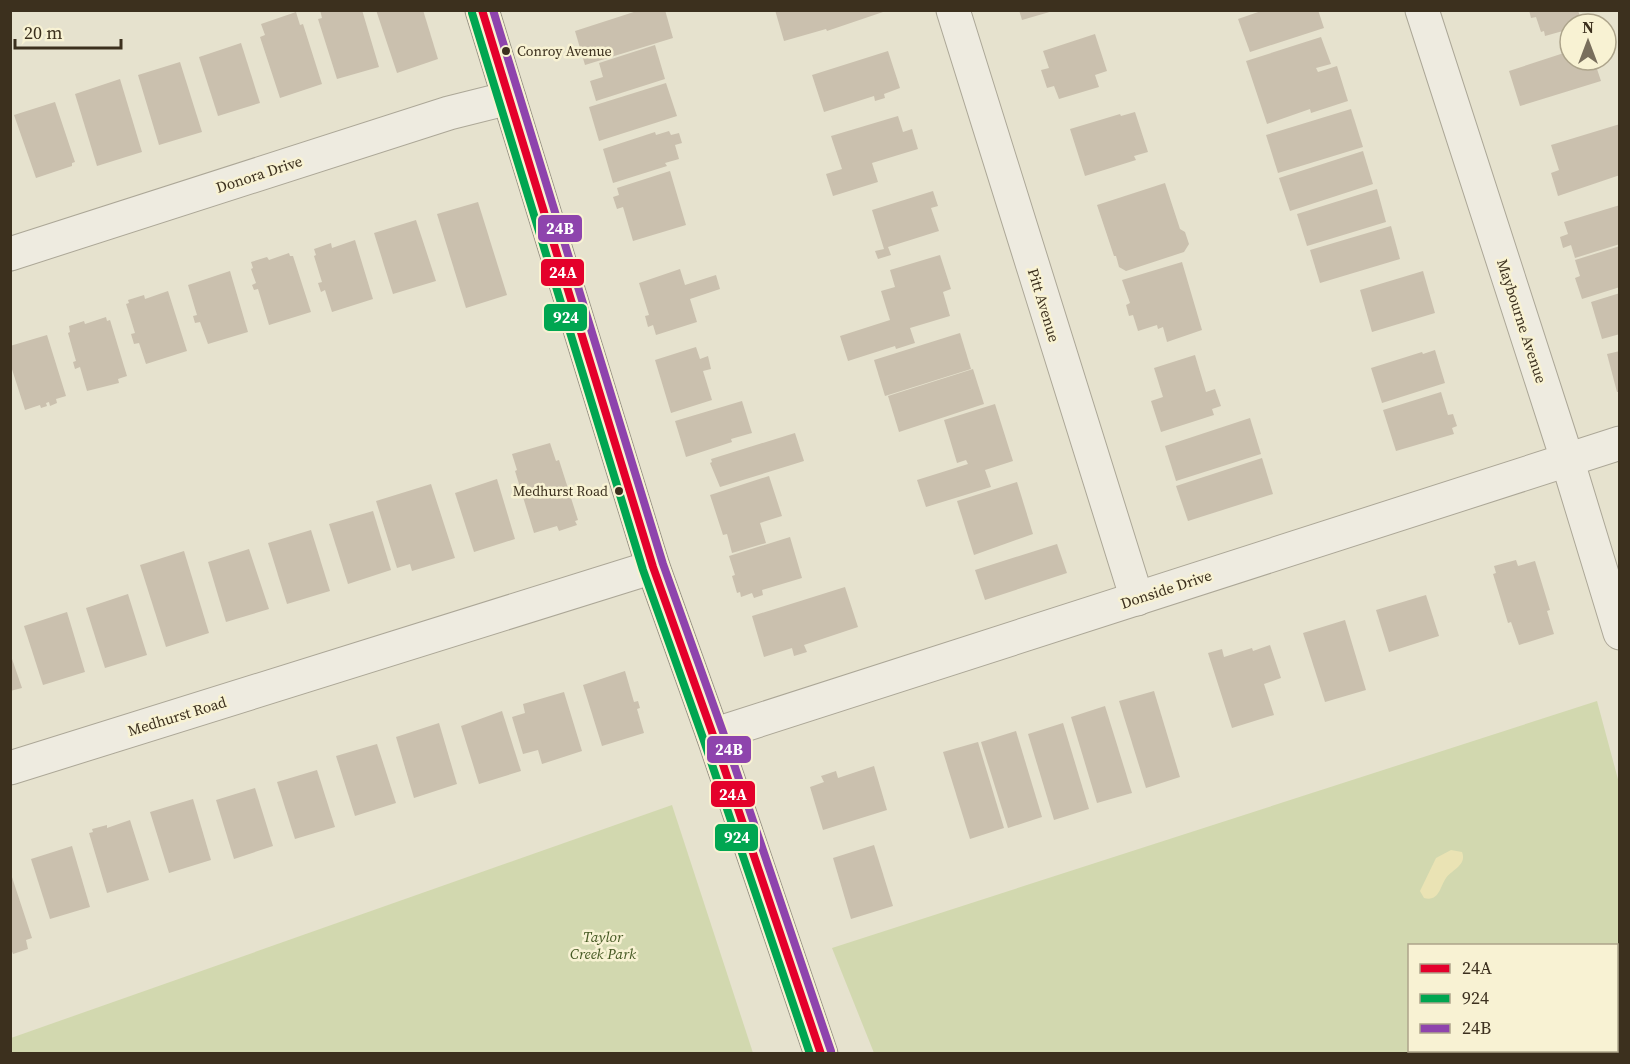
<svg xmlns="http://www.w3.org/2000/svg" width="1630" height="1064" font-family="'Source Serif 4',serif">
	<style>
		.green { fill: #d2d8af; fill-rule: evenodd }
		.sand { fill: #eae3b4 }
		.building { fill: #cac0ae }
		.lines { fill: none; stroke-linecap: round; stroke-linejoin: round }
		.minor-casing { stroke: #aca797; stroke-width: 35 }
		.secondary-casing { stroke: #9b9687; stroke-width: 35 }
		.minor { stroke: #eeebe0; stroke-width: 33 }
		.secondary { stroke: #eeebe0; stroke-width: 33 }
		.bus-1-casing { stroke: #f8f2d3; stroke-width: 12 }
		.bus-2-casing { stroke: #f8f2d3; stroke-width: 12 }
		.bus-3-casing { stroke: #f8f2d3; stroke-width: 12 }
		.bus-1 { stroke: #e4002b; stroke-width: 8 }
		.bus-2 { stroke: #00a651; stroke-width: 8 }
		.bus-3 { stroke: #8e44ad; stroke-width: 8 }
		.bus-dot { fill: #3c301e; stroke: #f8f2d3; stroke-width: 2 }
		.labels { text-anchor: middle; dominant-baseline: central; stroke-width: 5; stroke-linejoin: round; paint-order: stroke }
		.bus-label { font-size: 14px; fill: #3c301e; stroke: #f8f2d3; text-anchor: start }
		.street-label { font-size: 15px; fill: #3c301e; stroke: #f8f2d3 }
		.park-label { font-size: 15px; font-style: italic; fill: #455923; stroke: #f8f2d3 }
		.line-badge { stroke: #f8f2d3; stroke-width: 2 }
		.badge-label { font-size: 16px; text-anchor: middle; font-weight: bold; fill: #fff }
	</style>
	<rect width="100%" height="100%" fill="#e6e2ce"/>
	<g class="green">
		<path d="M1597,701L1619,783V1053H874L832,948ZM1410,946H1616V1050H1410Z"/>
		<polygon points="672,805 753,1053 11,1053 11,1038"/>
	</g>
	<path class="sand" d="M1451,850L1462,852C1467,865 1453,869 1446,878C1440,887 1439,902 1424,898L1420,891L1436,858Z"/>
	<g class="building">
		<polygon points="320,10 362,10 379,67 337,79 318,19 322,18"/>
		<polygon points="376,10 423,10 438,59 397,73"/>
		<polygon points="640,10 665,10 673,38 585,65 575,31"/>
		<polygon points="775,10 886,10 886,11 827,31 826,29 784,41"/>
		<polygon points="1019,10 1053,10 1053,11 1022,20"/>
		<polygon points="1264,10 1318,10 1324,28 1250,52 1238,19"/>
		<polygon points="1529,10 1578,10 1582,24 1570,24 1570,29 1545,36 1544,31 1541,32 1536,17 1531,18"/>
		<polygon points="296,12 300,25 303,24 322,84 280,98 260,37 265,35 261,24"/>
		<polygon points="1095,34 1107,71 1095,75 1099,87 1059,99 1054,86 1047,88 1041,70 1049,68 1043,51"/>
		<polygon points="1321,37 1331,64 1316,68 1318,72 1337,66 1348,101 1311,113 1310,109 1267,124 1246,61"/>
		<polygon points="241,43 260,103 218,116 199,57"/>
		<polygon points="655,45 665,79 596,101 590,81 603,77 599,63"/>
		<polygon points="888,51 900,88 884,94 885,98 875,101 874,96 824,112 812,75"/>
		<polygon points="1570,51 1570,60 1594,60 1601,81 1520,106 1509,71"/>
		<polygon points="180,62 202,132 159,145 138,75"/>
		<polygon points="120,79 142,152 97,166 75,94"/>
		<polygon points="666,83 677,116 599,141 589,107"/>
		<polygon points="55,102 75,162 72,163 72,166 36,178 14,115"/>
		<polygon points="1351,109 1363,147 1278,173 1266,135"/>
		<polygon points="1135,112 1148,152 1134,156 1136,160 1085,176 1070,129 1120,114 1121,116"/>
		<polygon points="898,116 903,132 912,129 918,149 872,163 878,182 833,196 826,174 842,169 831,136"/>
		<polygon points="1620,124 1620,175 1558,196 1551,173 1559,170 1551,145"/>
		<polygon points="669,131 671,135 679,133 682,143 675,145 679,159 665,163 667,166 613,183 603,149 655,132 656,135"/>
		<polygon points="1363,151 1373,184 1290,211 1279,178"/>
		<polygon points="670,171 686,225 633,241 623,207 617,209 613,197 619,195 617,188"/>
		<polygon points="1165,183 1180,229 1185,232 1189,244 1184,252 1126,271 1119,267 1116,256 1114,256 1097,205"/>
		<polygon points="1377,189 1386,222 1307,246 1297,214"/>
		<polygon points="933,191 938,206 931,208 939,231 888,247 891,255 878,259 875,251 884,249 872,210"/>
		<polygon points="478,202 507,295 466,308 437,214"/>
		<polygon points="1620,205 1620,244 1575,258 1571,245 1563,248 1560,237 1568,234 1564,222"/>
		<polygon points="416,220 436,281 393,294 374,233"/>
		<polygon points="1391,226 1400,259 1320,283 1310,250"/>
		<polygon points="355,240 373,299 332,312 325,290 321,292 318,283 322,282 314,256 316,255 314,249 331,243 332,248"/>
		<polygon points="1620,246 1620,287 1582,299 1575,278 1580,276 1575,260"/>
		<polygon points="289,253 290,256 293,256 311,312 269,325 258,289 254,290 252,285 256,283 251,269 253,268 251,262 267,257 269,260"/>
		<polygon points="940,255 951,289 943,292 950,316 910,328 915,343 896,349 895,346 848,361 840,336 890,320 881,291 895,287 890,270"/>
		<polygon points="1182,262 1202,330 1167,342 1163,327 1158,329 1157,325 1138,331 1133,315 1129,316 1126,305 1130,303 1122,280"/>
		<polygon points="680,269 685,285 716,275 720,289 690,299 697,322 656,335 653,325 648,327 645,316 649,315 639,283"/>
		<polygon points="230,271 248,332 208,344 200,322 195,323 193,316 197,315 188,285"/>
		<polygon points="1423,271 1435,313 1372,332 1360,290"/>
		<polygon points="168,291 187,351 146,364 139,343 134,344 131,334 135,333 126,304 129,303 128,300 144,295 145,299"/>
		<polygon points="1620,293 1620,334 1602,339 1591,302"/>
		<polygon points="106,317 107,321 110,320 127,376 118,379 119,383 87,391 80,367 75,369 73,362 76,361 68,333 70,332 69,326 84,321 85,324"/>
		<polygon points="960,333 971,369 885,396 874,360"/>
		<polygon points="47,335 66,396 56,399 57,403 50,406 49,402 46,403 47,406 41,408 40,405 25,410 10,363 10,346"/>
		<polygon points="696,347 700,359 708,356 711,369 703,371 712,400 671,413 655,360"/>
		<polygon points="1435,350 1445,383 1382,403 1371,368 1422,352 1423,354"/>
		<polygon points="1620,351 1620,392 1617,392 1607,354"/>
		<polygon points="1195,355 1206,392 1215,389 1221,406 1212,409 1214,415 1161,432 1151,401 1163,397 1154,368"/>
		<polygon points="973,369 984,404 899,432 888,396"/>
		<polygon points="1441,392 1448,415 1453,414 1457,426 1452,428 1454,434 1396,451 1383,410"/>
		<polygon points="742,401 752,433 731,439 732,442 686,457 675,421"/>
		<polygon points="995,404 1013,461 985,470 991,487 926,507 917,480 968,464 966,460 957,463 944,420"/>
		<polygon points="1250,418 1261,454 1176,481 1165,446"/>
		<polygon points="795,433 804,461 720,487 710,463 712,462 711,459"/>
		<polygon points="550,443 556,461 559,460 578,520 575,521 577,525 559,531 557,526 534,533 515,471 517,470 512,454"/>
		<polygon points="1262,458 1273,494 1188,521 1176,486"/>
		<polygon points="769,476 782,516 760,523 766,543 732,553 727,534 723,535 710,495"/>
		<polygon points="497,479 515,539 474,552 455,493"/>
		<polygon points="1017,482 1033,534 974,555 957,501"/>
		<polygon points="431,484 455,558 412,571 410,564 397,568 376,501"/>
		<polygon points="373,511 391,570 348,584 329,524"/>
		<polygon points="311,530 330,591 287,604 268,543"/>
		<polygon points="790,537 802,578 762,590 763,595 754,598 752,593 741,597 740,592 737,593 732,576 735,575 729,556"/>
		<polygon points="1057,544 1067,573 985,600 975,570"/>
		<polygon points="249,549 269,609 226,622 208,562"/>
		<polygon points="184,551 209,633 166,647 140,565"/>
		<polygon points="1516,560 1518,566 1535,561 1550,610 1547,611 1554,634 1519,645 1511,622 1508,623 1493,574 1496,573 1494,566"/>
		<polygon points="845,587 858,627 804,645 807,652 794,656 792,648 764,657 752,616"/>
		<polygon points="128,594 147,655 105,668 86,608"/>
		<polygon points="1426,595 1439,636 1389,652 1376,610"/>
		<polygon points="67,612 85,672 43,685 24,626"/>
		<polygon points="1345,620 1366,690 1325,702 1303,633"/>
		<polygon points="1270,645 1281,678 1264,684 1274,715 1232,728 1208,653 1222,649 1224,657 1252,648 1253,651"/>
		<polygon points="10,653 22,688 10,691"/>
		<polygon points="625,671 634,702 638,701 640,708 637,709 644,733 602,746 583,685"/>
		<polygon points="1154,691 1180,777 1146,788 1119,701"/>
		<polygon points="564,692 582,751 542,764 538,750 523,754 512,717 525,713 523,704"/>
		<polygon points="1105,706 1132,793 1097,803 1071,717"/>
		<polygon points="502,711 521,771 479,784 461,726"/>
		<polygon points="439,723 457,784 414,798 396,737"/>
		<polygon points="1063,723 1089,809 1054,820 1028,734"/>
		<polygon points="1016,731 1042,817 1008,828 981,742"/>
		<polygon points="978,742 1004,828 970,839 943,752"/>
		<polygon points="377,744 396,803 355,816 336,756"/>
		<polygon points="874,766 887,810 823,830 810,787 824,782 821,776 836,771 838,778"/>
		<polygon points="317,770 335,827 295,839 277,782"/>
		<polygon points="255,788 273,846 234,859 216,800"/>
		<polygon points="193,799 211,860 169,873 150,812"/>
		<polygon points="130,820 149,880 107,893 89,833 93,832 92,829 107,825 107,828"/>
		<polygon points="874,845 893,906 851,919 833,858"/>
		<polygon points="72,846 90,907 50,919 31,859"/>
		<polygon points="10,871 32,938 26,940 28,949 13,954 10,947"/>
	</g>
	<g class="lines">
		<defs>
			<g id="minor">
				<polyline points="953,10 1137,599"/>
				<polyline points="1422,10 1567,459 1620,633"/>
				<polyline points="10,254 449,113 509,98"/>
				<polyline points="713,735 1620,443"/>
				<polyline points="10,768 653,567"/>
			</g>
			<polyline id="secondary" points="482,10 653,567 713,735 821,1054"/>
		</defs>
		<use href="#minor" class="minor-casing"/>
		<use href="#secondary" class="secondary-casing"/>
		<use href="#minor" class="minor"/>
		<use href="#secondary" class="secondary"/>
		<defs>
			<polyline id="bus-1" points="482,10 653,567 713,735 821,1054"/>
			<polyline id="bus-2" points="472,13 643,570 703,738 810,1054"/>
			<polyline id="bus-3" points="493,10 663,564 723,732 831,1051"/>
		</defs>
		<use href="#bus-1" class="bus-1-casing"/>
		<use href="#bus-2" class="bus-2-casing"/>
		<use href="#bus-3" class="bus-3-casing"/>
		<use href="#bus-1" class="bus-1"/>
		<use href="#bus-2" class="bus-2"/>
		<use href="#bus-3" class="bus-3"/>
	</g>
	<g class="bus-dot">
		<circle cx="506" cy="51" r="5"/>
		<circle cx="619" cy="491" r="5"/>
	</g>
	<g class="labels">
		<g class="bus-label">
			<text x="517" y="51">Conroy Avenue</text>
			<text x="608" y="491" text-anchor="end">Medhurst Road</text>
		</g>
		<g class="street-label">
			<text transform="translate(259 174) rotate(-18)">Donora Drive</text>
			<text transform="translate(1044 305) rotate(73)">Pitt Avenue</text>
			<text transform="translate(1522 321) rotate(72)">Maybourne Avenue</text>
			<text transform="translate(1166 589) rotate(-18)">Donside Drive</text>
			<text transform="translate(177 716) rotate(-17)">Medhurst Road</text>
		</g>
		<g class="park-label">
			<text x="603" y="936">Taylor<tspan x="603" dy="17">Creek Park</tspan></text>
		</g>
	</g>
	<g class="line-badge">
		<rect x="537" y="214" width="46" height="29" rx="6" fill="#8e44ad"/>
		<rect x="540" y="258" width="45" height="29" rx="6" fill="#e4002b"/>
		<rect x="543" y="303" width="45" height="29" rx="6" fill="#00a651"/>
		<rect x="706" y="735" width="46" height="29" rx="6" fill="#8e44ad"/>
		<rect x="710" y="780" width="46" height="28" rx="6" fill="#e4002b"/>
		<rect x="714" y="823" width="45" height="29" rx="6" fill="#00a651"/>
	</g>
	<g class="badge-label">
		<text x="560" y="234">24B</text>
		<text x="563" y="278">24A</text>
		<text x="566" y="323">924</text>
		<text x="729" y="755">24B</text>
		<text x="733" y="800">24A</text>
		<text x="737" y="843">924</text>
	</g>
	<rect width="1630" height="1064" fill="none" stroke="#3c301e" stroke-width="24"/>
	<rect x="1408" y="944" width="210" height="108" fill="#f8f2d3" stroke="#ada48b" stroke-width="1.5"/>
	<rect x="1420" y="964" width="30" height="9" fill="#e4002b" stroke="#ada48b" stroke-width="1.5"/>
	<text x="1462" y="974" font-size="18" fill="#3c301e">24A</text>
	<rect x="1420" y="994" width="30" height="9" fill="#00a651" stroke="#ada48b" stroke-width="1.5"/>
	<text x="1462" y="1004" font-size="18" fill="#3c301e">924</text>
	<rect x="1420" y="1024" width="30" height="9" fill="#8e44ad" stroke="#ada48b" stroke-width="1.5"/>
	<text x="1462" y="1034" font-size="18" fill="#3c301e">24B</text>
	<g transform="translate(1588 42)"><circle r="28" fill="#f8f2d3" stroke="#ada48b" stroke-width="1.5"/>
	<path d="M0-4.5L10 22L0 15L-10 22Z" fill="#786e5c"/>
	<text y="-9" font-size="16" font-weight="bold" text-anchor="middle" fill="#3c301e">N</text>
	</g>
	<path d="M15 39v9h106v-9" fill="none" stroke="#3c301e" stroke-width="3"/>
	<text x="24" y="39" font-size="18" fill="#3c301e" stroke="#f8f2d3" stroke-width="4.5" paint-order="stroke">20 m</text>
</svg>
